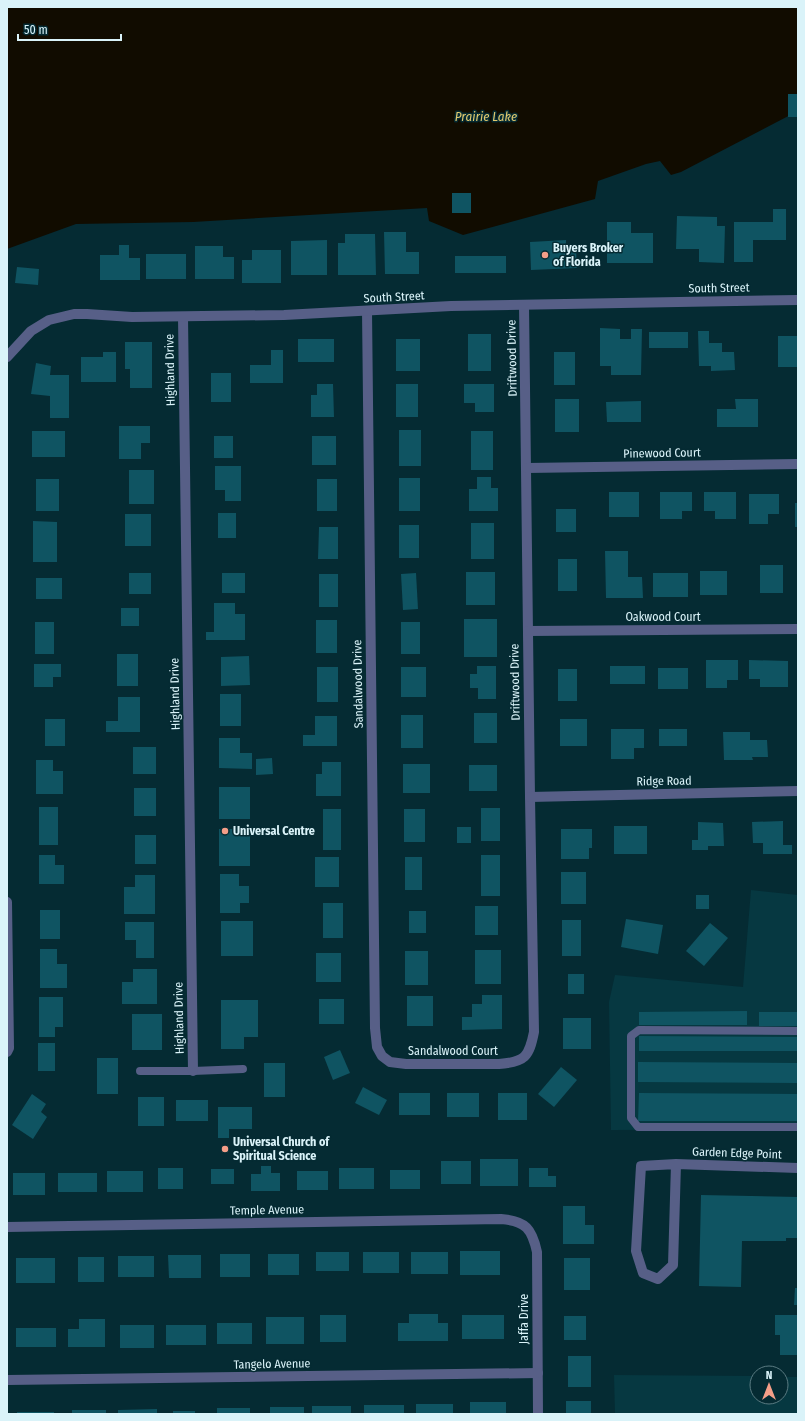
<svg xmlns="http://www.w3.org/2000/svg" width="805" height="1421" font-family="'Fira Sans Condensed',sans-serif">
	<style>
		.built { fill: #063841 }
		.water { fill: #110c00 }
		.building { fill: #0f5462 }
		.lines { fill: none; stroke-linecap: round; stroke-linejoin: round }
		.service { stroke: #575f87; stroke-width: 8 }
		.minor { stroke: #575f87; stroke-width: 10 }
		.tertiary { stroke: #575f87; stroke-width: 10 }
		.poi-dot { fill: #f49e88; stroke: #052b33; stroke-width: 1.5 }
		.labels { text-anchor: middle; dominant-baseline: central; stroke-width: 3; stroke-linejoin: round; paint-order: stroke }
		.poi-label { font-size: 12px; font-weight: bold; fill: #daf3f9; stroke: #052b33; text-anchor: start }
		.street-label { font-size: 12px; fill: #daf3f9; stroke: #052b33 }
		.water-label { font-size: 13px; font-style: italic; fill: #e2ca6f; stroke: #052b33 }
	</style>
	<rect width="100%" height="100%" fill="#052b33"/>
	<g class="built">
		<polygon points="751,890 798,895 798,1129 611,1130 609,1002 615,975 743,987"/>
		<polygon points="614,1375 757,1376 757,1397 781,1397 781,1377 798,1377 798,1414 615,1414"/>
	</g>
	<polygon class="water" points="7,7 798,7 798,111 681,172 671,175 660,161 646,164 598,181 595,199 463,235 429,221 427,208 193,222 76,224 7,249"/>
	<g class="building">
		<rect x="788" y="94" width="10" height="23"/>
		<rect x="452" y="193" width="19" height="20"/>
		<polygon points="773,209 786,209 786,240 753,240 753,262 734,262 734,222 773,222"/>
		<polygon points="677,216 717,217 717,226 725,226 724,263 699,262 699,249 676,249"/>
		<polygon points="607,222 631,222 631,233 653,233 653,263 607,263"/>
		<polygon points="384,232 406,232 406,252 419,252 419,274 385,274"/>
		<polygon points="345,234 375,234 376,275 338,275 338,243 345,243"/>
		<polygon points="327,240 327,275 291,275 291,241"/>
		<polygon points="566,240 566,249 576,248 577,268 531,270 530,242"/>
		<polygon points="119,245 129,245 129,258 140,258 140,280 100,280 100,255 119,255"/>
		<polygon points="195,246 223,246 223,257 234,257 234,279 195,279"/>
		<polygon points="252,250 281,250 281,283 242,283 242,260 252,260"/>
		<rect x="146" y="254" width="40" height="25"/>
		<rect x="455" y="256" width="51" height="17"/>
		<polygon points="17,267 39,269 38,285 15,283"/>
		<polygon points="600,328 620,329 620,339 631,339 631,329 642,329 641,375 611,375 611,366 600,366"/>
		<polygon points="698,331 709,331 709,343 722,343 722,352 734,352 735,370 711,371 711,366 699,366"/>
		<rect x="649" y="332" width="39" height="16"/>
		<rect x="468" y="334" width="23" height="37"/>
		<rect x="778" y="336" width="20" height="31"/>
		<rect x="298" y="339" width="36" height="23"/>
		<rect x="396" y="339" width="24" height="32"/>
		<polygon points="125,342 152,342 152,388 130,388 130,369 125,369"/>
		<polygon points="271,350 283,350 283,383 250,383 250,365 271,365"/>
		<polygon points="103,352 116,352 116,382 81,382 81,357 103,357"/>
		<rect x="554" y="352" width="21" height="33"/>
		<polygon points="36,363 51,366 50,375 69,375 69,418 50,418 50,396 31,394"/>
		<rect x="211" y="373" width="20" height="29"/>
		<polygon points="317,384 333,384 334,417 311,417 311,395 317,395"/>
		<rect x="396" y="384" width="22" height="33"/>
		<polygon points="464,384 494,384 494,412 475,412 475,403 464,403"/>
		<rect x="555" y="399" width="24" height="33"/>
		<polygon points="735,399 758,399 758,427 717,427 717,409 736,409"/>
		<polygon points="641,401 641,422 607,422 606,402"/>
		<polygon points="119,426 150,426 150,443 141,443 141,459 119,459"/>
		<rect x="399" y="430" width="22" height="36"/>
		<rect x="32" y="431" width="33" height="26"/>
		<rect x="471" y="431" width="22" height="39"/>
		<rect x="214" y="436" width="19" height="22"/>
		<rect x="312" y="436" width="24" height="29"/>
		<polygon points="215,466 241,466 241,501 225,501 225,490 215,490"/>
		<rect x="129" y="470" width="25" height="34"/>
		<polygon points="477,477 491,477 491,488 498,488 498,511 469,511 469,489 477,489"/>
		<rect x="399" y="478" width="21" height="33"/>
		<rect x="36" y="479" width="23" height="32"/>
		<rect x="317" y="479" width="20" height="32"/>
		<rect x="609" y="492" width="30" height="25"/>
		<polygon points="660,492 692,492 692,511 682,511 682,519 660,519"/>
		<polygon points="704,492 736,492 736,519 715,519 715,511 704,511"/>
		<polygon points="749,494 779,494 779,514 768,514 768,524 749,524"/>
		<rect x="795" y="503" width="3" height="24"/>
		<rect x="556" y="509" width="20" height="23"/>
		<rect x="218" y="513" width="18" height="25"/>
		<rect x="125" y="514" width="26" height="32"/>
		<polygon points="33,521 57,522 57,562 33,562"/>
		<rect x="471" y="523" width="23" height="36"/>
		<rect x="399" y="525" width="20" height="33"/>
		<polygon points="319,527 338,527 338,559 318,559"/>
		<polygon points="605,551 628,551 628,577 642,577 643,598 606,598"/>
		<rect x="558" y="559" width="19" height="32"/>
		<rect x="760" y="565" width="23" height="28"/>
		<rect x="797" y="566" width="1" height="21"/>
		<rect x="700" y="571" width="27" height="24"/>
		<rect x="466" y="572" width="29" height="33"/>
		<rect x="129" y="573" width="22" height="21"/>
		<rect x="222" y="573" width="23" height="20"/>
		<polygon points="416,573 418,609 403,610 401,574"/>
		<rect x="653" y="573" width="35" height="24"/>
		<rect x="319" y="574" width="19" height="33"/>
		<rect x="36" y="578" width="26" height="21"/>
		<polygon points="214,603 235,603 235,614 245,614 245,640 206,640 206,632 214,632"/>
		<rect x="121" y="608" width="18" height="18"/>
		<rect x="464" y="619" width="33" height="38"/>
		<rect x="316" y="620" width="21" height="33"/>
		<rect x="35" y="622" width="19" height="32"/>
		<rect x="401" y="622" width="19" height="32"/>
		<rect x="117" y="654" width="21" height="32"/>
		<polygon points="249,656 250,685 221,686 221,657"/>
		<polygon points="706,660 738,660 738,680 727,680 727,688 706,688"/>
		<polygon points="749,660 788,661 788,687 760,687 760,679 749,679"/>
		<polygon points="34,664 61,664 61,677 53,677 53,687 34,687"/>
		<polygon points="477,666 496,666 496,699 478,699 478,688 470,688 470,674 477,674"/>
		<rect x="610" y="666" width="35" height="18"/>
		<rect x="317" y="667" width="21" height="35"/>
		<rect x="401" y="667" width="25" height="30"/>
		<rect x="658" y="668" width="30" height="21"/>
		<rect x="558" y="669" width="19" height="32"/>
		<rect x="220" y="694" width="21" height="32"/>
		<polygon points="118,697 140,697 140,732 106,732 106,721 118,721"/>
		<rect x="474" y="713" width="23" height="30"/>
		<rect x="401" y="715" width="22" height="33"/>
		<polygon points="315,716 337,716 337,746 303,746 303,735 315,735"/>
		<rect x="45" y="719" width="20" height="27"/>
		<rect x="560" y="719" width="27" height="27"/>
		<polygon points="611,729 644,729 644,748 634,748 634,759 611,759"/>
		<rect x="659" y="729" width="28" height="17"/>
		<polygon points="723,732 750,732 750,740 767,740 768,757 752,757 753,760 724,760"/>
		<polygon points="219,738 240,738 240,753 252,753 252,769 219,768"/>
		<rect x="797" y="738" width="1" height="22"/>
		<rect x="133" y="747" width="23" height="27"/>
		<polygon points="272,758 273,774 256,775 256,759"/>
		<polygon points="36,760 53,760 53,771 63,771 63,794 36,794"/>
		<polygon points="322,762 341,762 341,796 316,796 316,774 322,774"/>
		<rect x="403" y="764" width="27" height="29"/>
		<rect x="469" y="765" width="28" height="26"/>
		<rect x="219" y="787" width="31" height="32"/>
		<rect x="134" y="788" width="22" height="28"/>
		<rect x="39" y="807" width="19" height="38"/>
		<rect x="481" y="808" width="19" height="33"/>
		<rect x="323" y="809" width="18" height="41"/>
		<rect x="404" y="809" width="21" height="33"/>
		<polygon points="783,821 783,845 792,845 792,854 763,854 763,843 753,843 752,822"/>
		<polygon points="698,822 723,823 724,846 708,846 708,850 692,850 692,840 698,840"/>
		<rect x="614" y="826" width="33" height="28"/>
		<rect x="457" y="827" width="14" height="16"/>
		<rect x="219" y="829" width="31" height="37"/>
		<polygon points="561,829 592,829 592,848 589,848 589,859 561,859"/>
		<rect x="135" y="835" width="21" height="29"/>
		<polygon points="39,855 55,855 55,865 64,865 64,884 39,884"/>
		<rect x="481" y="855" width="19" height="41"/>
		<rect x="315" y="857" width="24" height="30"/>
		<rect x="405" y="857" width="17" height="33"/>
		<rect x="561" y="872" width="25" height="32"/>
		<polygon points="220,874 239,874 239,886 249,886 249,903 240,903 240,913 220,913"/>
		<polygon points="135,875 155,875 155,914 124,914 124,887 135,887"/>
		<rect x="696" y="895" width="13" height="14"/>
		<rect x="323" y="903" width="20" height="35"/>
		<rect x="475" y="906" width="23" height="29"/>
		<rect x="40" y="910" width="20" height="29"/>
		<rect x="409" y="911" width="17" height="22"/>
		<polygon points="626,919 663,925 658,954 621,947"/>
		<rect x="562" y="920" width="19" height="36"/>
		<rect x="221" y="921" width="32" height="35"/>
		<polygon points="125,922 154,922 154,958 136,958 136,940 125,940"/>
		<polygon points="710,923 728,938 704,966 686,951"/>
		<polygon points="40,949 57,949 57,964 67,964 67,988 40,988"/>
		<rect x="475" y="950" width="26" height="34"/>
		<rect x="405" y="951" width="23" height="34"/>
		<rect x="316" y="953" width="25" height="29"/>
		<polygon points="133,969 157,969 157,1004 122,1004 122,982 133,982"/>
		<rect x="568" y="974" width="16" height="20"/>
		<polygon points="482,995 502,995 502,1029 462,1030 462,1017 472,1017 472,1004 482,1004"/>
		<rect x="407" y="996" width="26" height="30"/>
		<polygon points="39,997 63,997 63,1027 55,1027 55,1037 39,1037"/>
		<rect x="319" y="999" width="25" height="25"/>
		<polygon points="221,1000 258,1000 258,1037 244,1037 244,1049 221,1049"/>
		<polygon points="747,1011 747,1025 639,1025 639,1012"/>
		<rect x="759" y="1012" width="39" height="14"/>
		<rect x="132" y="1014" width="30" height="36"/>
		<rect x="563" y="1018" width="28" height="31"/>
		<polygon points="639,1036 798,1037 798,1051 639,1051"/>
		<rect x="38" y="1043" width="17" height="28"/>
		<polygon points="340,1050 350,1073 333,1080 324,1057"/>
		<rect x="97" y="1058" width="21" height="36"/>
		<polygon points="638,1062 798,1063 798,1083 638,1082"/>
		<rect x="264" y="1063" width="21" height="34"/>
		<polygon points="561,1067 577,1080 554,1107 538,1094"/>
		<polygon points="363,1087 387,1100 379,1115 355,1103"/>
		<rect x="399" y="1093" width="31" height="22"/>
		<rect x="447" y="1093" width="32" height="24"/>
		<rect x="498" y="1093" width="29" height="27"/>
		<polygon points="639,1093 798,1094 798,1121 638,1121"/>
		<polygon points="32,1094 46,1104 41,1112 47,1117 33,1139 12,1125"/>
		<rect x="138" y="1097" width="26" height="29"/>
		<rect x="176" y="1100" width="32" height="21"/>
		<polygon points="218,1107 252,1107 252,1129 229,1129 229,1138 218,1138"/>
		<rect x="480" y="1159" width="38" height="27"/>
		<rect x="441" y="1161" width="30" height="23"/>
		<polygon points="261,1166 271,1166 271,1173 280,1173 280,1191 251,1191 251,1174 261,1174"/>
		<rect x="158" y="1168" width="25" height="21"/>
		<rect x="339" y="1168" width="35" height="21"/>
		<polygon points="529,1168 548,1168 548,1176 556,1176 556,1187 529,1187"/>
		<rect x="211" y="1169" width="23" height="15"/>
		<rect x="390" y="1170" width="30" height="19"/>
		<rect x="107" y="1171" width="36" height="21"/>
		<rect x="297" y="1171" width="31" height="19"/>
		<rect x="13" y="1173" width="32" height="22"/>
		<rect x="58" y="1173" width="39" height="19"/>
		<polygon points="701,1195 798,1197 798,1238 786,1238 786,1241 742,1241 741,1287 699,1286"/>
		<polygon points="563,1206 585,1206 585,1225 594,1225 594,1244 563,1244"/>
		<rect x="460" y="1251" width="40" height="24"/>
		<rect x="316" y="1252" width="33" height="19"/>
		<rect x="363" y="1252" width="36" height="21"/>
		<rect x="411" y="1252" width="37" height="22"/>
		<rect x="220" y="1254" width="30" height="23"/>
		<rect x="268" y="1254" width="31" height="21"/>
		<polygon points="168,1255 201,1255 201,1278 169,1278"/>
		<rect x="118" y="1256" width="36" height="21"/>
		<rect x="78" y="1257" width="26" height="25"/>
		<rect x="16" y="1258" width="39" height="25"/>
		<rect x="564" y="1258" width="26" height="32"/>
		<polygon points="795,1288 798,1288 798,1305 794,1305"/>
		<polygon points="409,1314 438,1314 438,1323 448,1323 448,1341 398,1341 398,1323 409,1323"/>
		<rect x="320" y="1315" width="26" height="27"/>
		<rect x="462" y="1315" width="42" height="24"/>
		<polygon points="775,1315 798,1315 798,1355 780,1355 780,1335 775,1335"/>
		<rect x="564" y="1316" width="22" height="24"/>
		<rect x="266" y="1317" width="38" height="27"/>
		<polygon points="79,1319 105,1319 105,1347 68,1347 68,1329 79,1329"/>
		<rect x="217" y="1323" width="35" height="21"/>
		<rect x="120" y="1325" width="34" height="23"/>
		<rect x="166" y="1325" width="40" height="20"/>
		<rect x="16" y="1328" width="40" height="19"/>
		<rect x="568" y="1356" width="23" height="31"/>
		<rect x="566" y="1401" width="25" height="13"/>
		<rect x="470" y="1402" width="36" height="12"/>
		<rect x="416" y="1404" width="37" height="10"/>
		<rect x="364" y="1405" width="40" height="9"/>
		<rect x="312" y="1406" width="39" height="8"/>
		<rect x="270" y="1407" width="34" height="7"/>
		<rect x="217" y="1408" width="33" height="6"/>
		<polygon points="157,1409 157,1414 118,1414 118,1410"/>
		<rect x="72" y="1410" width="34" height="4"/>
		<rect x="173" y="1411" width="22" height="3"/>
		<rect x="17" y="1412" width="37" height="2"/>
	</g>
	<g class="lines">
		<g class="service">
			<polyline points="798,1031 639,1030 631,1036 631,1118 638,1127 798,1127"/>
			<polyline points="140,1071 193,1071 243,1069"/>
		</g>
		<g class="minor">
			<path d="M367,311L375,1028L377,1047L382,1056L390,1062L406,1064H499C525,1062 529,1057 534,1032L530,797L524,305"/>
			<polyline points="183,317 193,1071"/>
			<polyline points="527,468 798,464"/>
			<polyline points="528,631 798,629"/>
			<polyline points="530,797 798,791"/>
			<polyline points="7,902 9,1048 7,1052"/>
			<polyline points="676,1164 673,1265 658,1279 643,1273 636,1251 641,1166 676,1164 798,1168"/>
			<path d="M7,1227L501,1219C526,1221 532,1229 537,1252L538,1414"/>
			<polyline points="7,1380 538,1373"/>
		</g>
		<polyline class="tertiary" points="7,357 31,331 49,320 74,314 87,314 132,317 284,315 451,306 798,300"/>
	</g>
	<g class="poi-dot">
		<circle cx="545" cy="255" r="4"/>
		<circle cx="225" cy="831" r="4"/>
		<circle cx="225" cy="1149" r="4"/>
	</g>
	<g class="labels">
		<g class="poi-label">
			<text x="553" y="248">Buyers Broker<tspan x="553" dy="14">of Florida</tspan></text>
			<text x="233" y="831">Universal Centre</text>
			<text x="233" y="1142">Universal Church of<tspan x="233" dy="14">Spiritual Science</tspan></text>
		</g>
		<g class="street-label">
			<text transform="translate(719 288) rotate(-1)">South Street</text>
			<text transform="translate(394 297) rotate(-3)">South Street</text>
			<text transform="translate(512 358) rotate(-91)">Driftwood Drive</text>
			<text transform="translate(170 370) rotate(-91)">Highland Drive</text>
			<text transform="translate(662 453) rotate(-1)">Pinewood Court</text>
			<text x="663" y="617">Oakwood Court</text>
			<text transform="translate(515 682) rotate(-91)">Driftwood Drive</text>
			<text transform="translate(358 684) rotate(-91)">Sandalwood Drive</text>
			<text transform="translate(175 694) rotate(-91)">Highland Drive</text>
			<text transform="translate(664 781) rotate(-1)">Ridge Road</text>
			<text transform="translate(179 1018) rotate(-91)">Highland Drive</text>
			<text x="453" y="1051">Sandalwood Court</text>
			<text transform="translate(737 1153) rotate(2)">Garden Edge Point</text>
			<text transform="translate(267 1210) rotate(-1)">Temple Avenue</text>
			<text transform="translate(524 1319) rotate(-90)">Jaffa Drive</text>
			<text transform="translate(272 1364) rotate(-1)">Tangelo Avenue</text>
		</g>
		<g class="water-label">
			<text x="486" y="116">Prairie Lake</text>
		</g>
	</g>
	<rect width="805" height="1421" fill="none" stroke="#daf3f9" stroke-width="16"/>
	<g transform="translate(769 1385)"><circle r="19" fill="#052b33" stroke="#5a7b82"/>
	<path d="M0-3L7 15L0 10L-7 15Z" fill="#f49e88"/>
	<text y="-6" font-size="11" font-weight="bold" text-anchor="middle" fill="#daf3f9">N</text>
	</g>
	<path d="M18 34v6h103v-6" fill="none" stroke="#daf3f9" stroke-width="2"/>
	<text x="24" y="34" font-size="12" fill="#daf3f9" stroke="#052b33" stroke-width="3" paint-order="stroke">50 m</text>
</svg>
